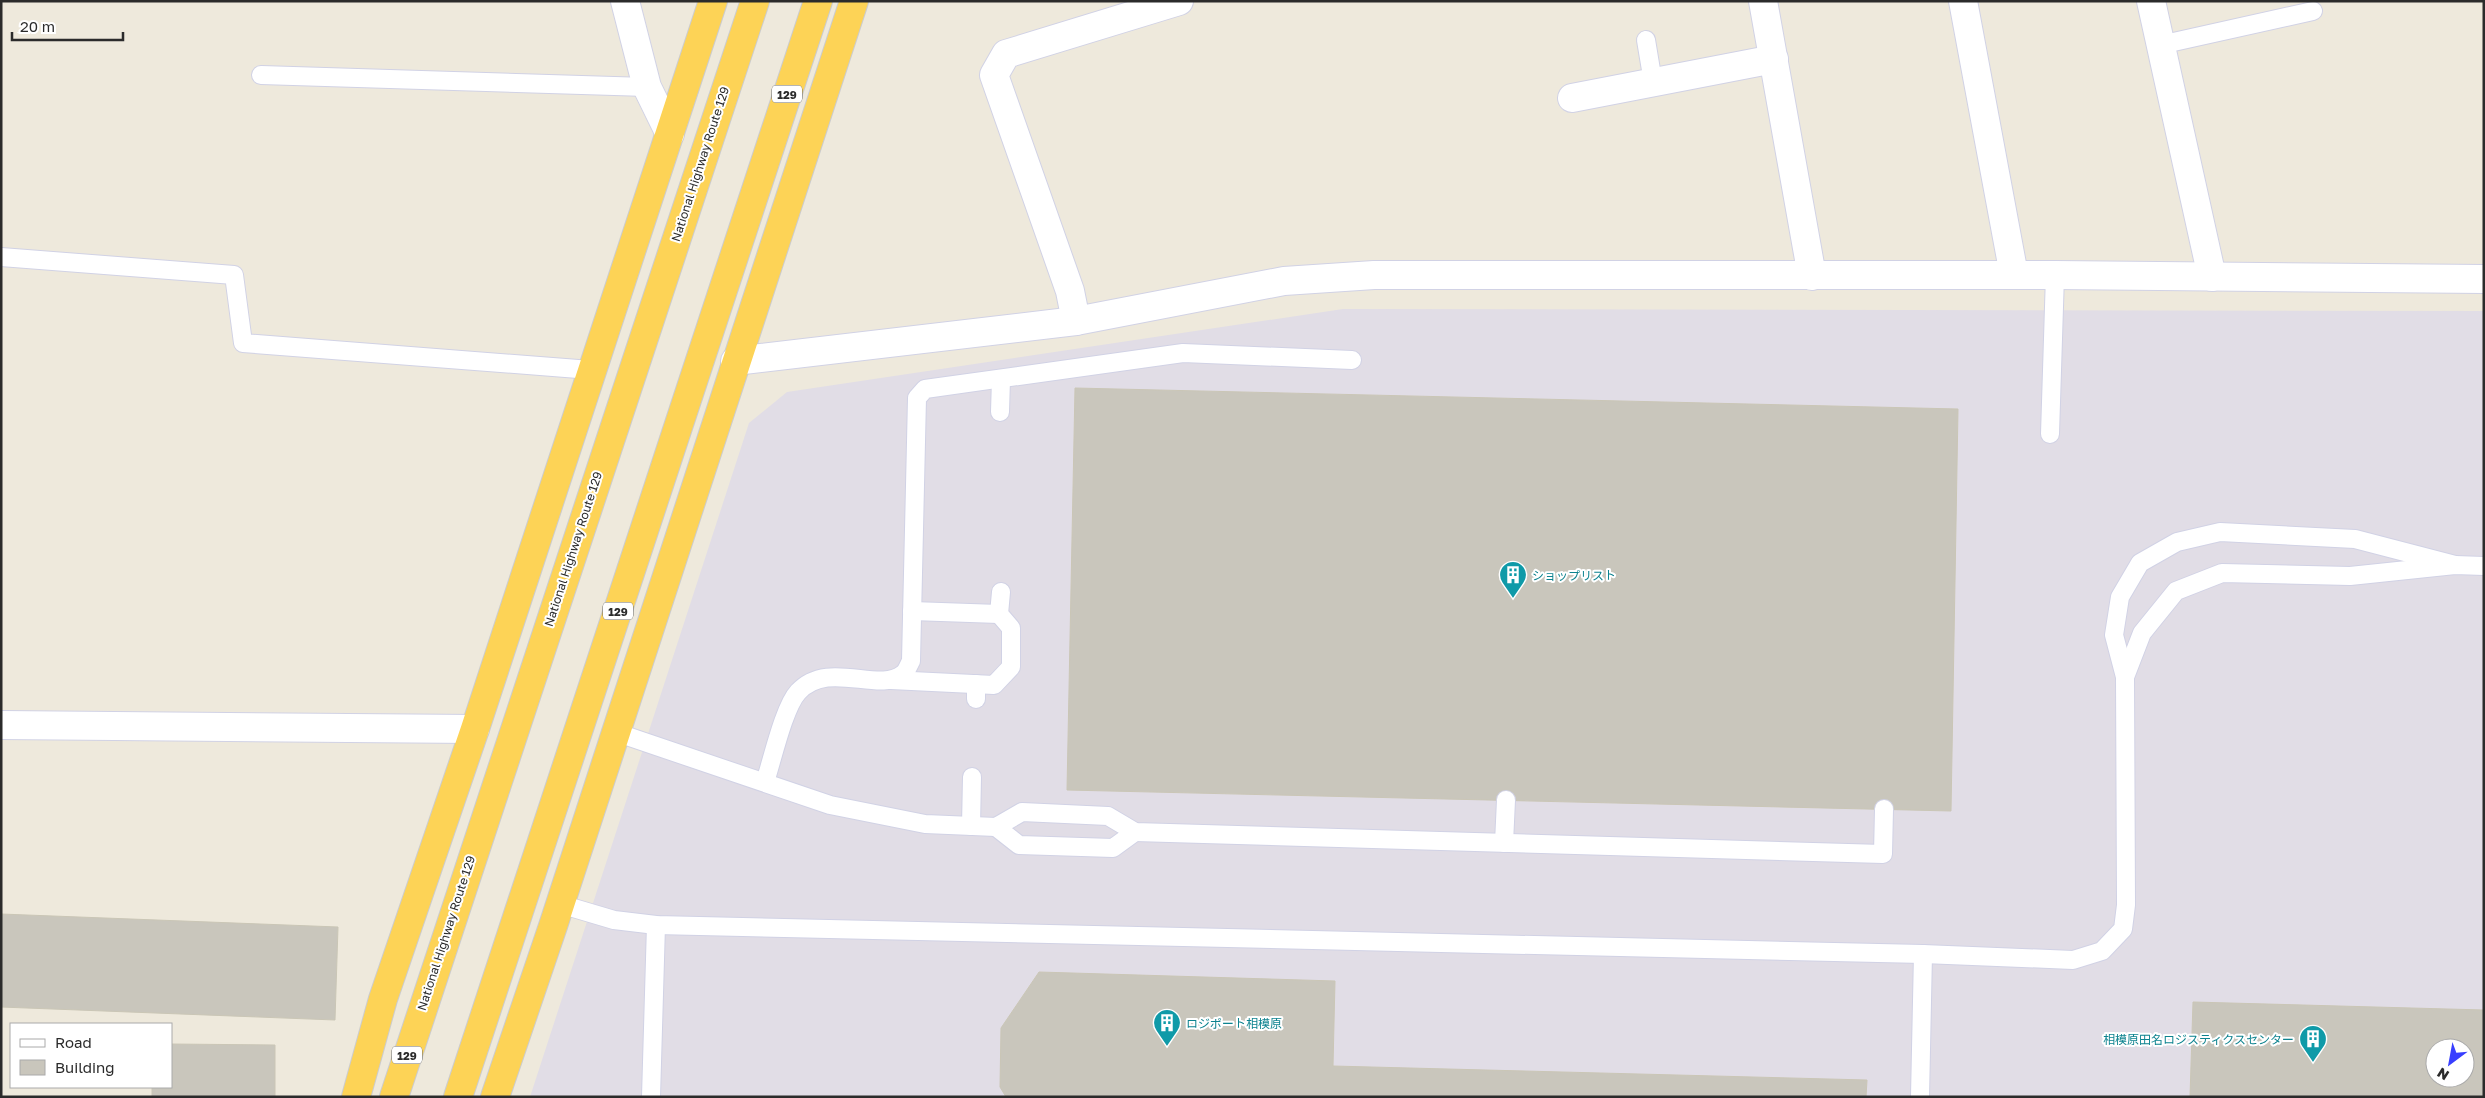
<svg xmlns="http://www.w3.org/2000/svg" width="2485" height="1098" font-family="'Golos Text','Noto Sans JP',sans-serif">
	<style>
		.industrial { fill: #e1dde6; fill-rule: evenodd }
		.building { fill: #c9c6bc; stroke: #cac6b6; fill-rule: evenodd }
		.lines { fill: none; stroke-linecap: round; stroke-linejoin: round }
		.service-casing { stroke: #d1d2e5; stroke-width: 20 }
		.minor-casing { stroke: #d1d2e5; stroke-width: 30 }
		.tertiary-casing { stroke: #d1d2e5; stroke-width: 30 }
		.trunk-casing { stroke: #ccc; stroke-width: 30 }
		.service { stroke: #fff; stroke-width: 18 }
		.minor { stroke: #fff; stroke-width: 28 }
		.tertiary { stroke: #fff; stroke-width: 28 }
		.trunk { stroke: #fdd356; stroke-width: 28 }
		.labels { text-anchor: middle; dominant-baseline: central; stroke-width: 4; stroke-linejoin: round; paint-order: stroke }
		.shield { fill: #fff; stroke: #6b6b6b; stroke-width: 1 }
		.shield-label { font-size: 11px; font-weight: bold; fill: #2b2b2b }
		.street-label { font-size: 12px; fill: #2b2b2b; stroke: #fff }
		.culture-label { font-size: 12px; fill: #0d838f; stroke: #fff; text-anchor: start }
	</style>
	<rect width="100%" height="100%" fill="#eee9dc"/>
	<path class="industrial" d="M1343,309L2484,311V1097H530L749,423L787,392ZM2435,1048H2465V1078H2435Z"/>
	<g class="building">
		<polygon points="1075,388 1958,409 1951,811 1067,790"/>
		<polygon points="1,914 338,927 335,1020 1,1007"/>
		<polygon points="1039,972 1335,981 1333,1066 1867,1080 1866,1097 1006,1097 1000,1087 1001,1028"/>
		<path d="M2193,1002L2484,1010V1097H2190ZM2435,1048H2465V1078H2435Z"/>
		<polygon points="171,1044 275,1045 275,1097 152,1097 152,1087 171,1087"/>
	</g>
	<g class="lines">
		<defs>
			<g id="service">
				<polyline points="1646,40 1653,82"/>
				<polyline points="2160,45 2313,11"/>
				<polyline points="261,75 647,87"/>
				<polyline points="1,257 234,275 243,343 591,370"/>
				<polyline points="1000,412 1001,379"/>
				<polyline points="2050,434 2055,275"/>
				<polyline points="912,611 999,614"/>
				<polyline points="2125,677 2142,633 2176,591 2222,573 2350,576 2455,565 2484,566"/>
				<polyline points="891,680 994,685 1011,667 1011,628 999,614 1001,592"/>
				<polyline points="976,699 976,684"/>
				<polyline points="615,732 830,805 925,824 996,827 1022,812 1108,816 1135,832 1883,854 1884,809"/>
				<path d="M765,782C772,761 784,707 798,692C828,659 879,694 903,674C907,671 909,664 911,661L917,398L925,389L1183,353L1352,360"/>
				<polyline points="971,826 972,777"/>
				<polyline points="996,827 1019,845 1113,848 1135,832"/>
				<polyline points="1504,843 1506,800"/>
				<polyline points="560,904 614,920 656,925 1923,954 2073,960 2102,951 2123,929 2126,905 2125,677 2114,635 2120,597 2140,563 2177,542 2220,532 2355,539 2455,565"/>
				<polyline points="651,1097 656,925"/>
				<polyline points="1920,1097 1923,954"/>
			</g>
			<g id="minor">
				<polyline points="625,1 647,87 670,134"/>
				<polyline points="1763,1 1812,276"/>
				<polyline points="1963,1 2014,275"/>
				<polyline points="2151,1 2212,277"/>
				<polyline points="1572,98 1774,59"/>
				<polyline points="1076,321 1070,291 994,75 1006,54 1179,1"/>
				<polyline points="1,725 475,729"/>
			</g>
			<polyline id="tertiary" points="735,361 1076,321 1284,281 1374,275 2055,275 2484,279"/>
			<g id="trunk">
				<polyline points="356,1097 383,999 475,729 713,1"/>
				<polyline points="394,1097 755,1"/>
				<polyline points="458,1097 818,1"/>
				<polyline points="495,1097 553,926 854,1"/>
			</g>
		</defs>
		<use href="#service" class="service-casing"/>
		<use href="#minor" class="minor-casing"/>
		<use href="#tertiary" class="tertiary-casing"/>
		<use href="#trunk" class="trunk-casing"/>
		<use href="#service" class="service"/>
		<use href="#minor" class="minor"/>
		<use href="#tertiary" class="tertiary"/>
		<use href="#trunk" class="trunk"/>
	</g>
	<defs>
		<symbol id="building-pin" viewBox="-11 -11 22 30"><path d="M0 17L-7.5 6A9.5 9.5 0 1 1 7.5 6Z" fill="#0f9aa8" stroke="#fff"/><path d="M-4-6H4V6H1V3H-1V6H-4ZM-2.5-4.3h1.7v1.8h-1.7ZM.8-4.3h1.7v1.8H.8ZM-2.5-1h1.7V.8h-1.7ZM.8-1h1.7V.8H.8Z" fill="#fff"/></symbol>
	</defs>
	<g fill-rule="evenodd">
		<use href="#building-pin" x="1497" y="559" width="32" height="43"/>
		<use href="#building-pin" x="1151" y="1007" width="32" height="43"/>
		<use href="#building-pin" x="2297" y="1023" width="32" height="43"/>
	</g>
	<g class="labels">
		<g class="shield">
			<rect x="772" y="85.5" width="30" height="17" rx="4"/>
			<rect x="603" y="602.5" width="30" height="17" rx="4"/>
			<rect x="392" y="1046.5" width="30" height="17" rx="4"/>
		</g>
		<g class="shield-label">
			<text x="787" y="94">129</text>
			<text x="618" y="611">129</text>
			<text x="407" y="1055">129</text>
		</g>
		<g class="street-label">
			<text transform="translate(700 164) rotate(-72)">National Highway Route 129</text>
			<text transform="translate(573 549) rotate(-72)">National Highway Route 129</text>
			<text transform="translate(446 933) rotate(-72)">National Highway Route 129</text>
		</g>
		<g class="culture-label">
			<text x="1532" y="575">ショップリスト</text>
			<text x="1186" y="1023">ロジポート相模原</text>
			<text x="2294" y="1039" text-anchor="end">相模原田名ロジスティクスセンター</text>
		</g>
	</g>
	<rect width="2485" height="1098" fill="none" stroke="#2b2b2b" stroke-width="5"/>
	<rect x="10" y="1023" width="162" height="65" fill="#ffffff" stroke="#aaaaaa"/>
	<rect x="20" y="1039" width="25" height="8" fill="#ffffff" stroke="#aaaaaa"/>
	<text x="55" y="1048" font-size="15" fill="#2b2b2b">Road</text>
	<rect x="20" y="1060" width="25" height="15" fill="#c9c6bc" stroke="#aaaaaa"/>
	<text x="55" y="1073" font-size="15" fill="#2b2b2b">Building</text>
	<g transform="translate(2450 1063) rotate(212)"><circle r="24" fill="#ffffff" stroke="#aaaaaa"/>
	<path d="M0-4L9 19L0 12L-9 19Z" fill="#383fff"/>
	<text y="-8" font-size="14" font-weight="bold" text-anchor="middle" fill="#2b2b2b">N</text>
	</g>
	<path d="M12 32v8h111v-8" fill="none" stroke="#2b2b2b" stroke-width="2.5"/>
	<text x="20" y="32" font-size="15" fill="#2b2b2b" stroke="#ffffff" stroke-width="4" paint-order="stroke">20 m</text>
</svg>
